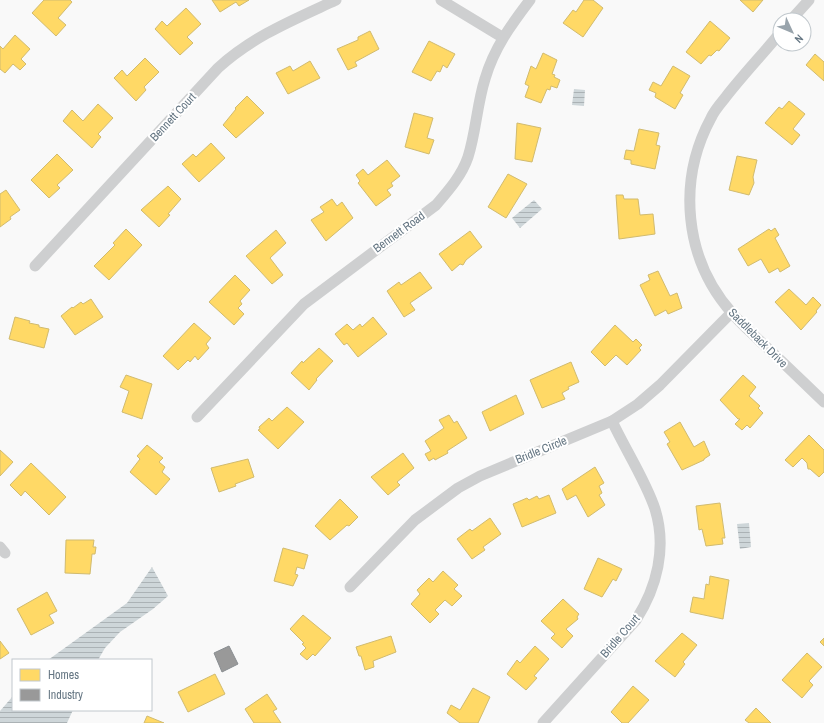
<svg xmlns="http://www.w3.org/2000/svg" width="824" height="723" font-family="'Archivo Narrow',sans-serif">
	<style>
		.water { fill: url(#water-rules) }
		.homes { fill: #ffd966; stroke: #d1bb6f }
		.industry { fill: #999; stroke: #898e92 }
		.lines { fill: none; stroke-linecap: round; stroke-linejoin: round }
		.minor { stroke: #cecfd0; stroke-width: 11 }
		.labels { text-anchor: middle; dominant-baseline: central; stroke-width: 4; stroke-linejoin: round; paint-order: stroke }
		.street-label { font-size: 12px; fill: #657683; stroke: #fff }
	</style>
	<defs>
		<pattern id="water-rules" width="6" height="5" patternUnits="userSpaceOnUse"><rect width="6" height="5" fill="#ced6d9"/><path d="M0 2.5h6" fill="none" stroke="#abb2b5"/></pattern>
	</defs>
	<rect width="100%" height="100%" fill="#f9f9f9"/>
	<g class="water">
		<polygon points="574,89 585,90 584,106 572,105"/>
		<polygon points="534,200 542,209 520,228 512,218"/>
		<polygon points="749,523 751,547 740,549 737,524"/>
		<polygon points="152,567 168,596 153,609 120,632 105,648 98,660 48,660 127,603"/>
		<polygon points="13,696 13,710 73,710 67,723 0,723 0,711"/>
	</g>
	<g class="homes">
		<polygon points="44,0 70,0 72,2 58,18 66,25 56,36 32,13"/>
		<polygon points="212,0 249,0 239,6 236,2 220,12"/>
		<polygon points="584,0 593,0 603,8 583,37 563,23 573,10 576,12"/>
		<polygon points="740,0 763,0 753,12"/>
		<polygon points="186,8 201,24 187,37 193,43 180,55 155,29 162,21 167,26"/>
		<polygon points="710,21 730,38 719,51 717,50 711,56 709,55 701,64 686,52"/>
		<polygon points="370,31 379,49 355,62 357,66 348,70 337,49 358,40 358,37"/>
		<polygon points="15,35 30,49 21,59 26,64 20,70 13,64 5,73 0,69 0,46 3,49"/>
		<polygon points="429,41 455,54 447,68 443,65 440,72 437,71 431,81 412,72"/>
		<polygon points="543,53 557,60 552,74 555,75 554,77 560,80 557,88 551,86 550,90 547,89 541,103 525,97 529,86 525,84 531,66 536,69"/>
		<polygon points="815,54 824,62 824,81 806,65"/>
		<polygon points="145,58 159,72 144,87 146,90 136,101 114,78 122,70 127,76"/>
		<polygon points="310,61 320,78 288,94 276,73 290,66 293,71"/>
		<polygon points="673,66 690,76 680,93 683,95 675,109 655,97 656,93 649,90 653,82 661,86"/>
		<polygon points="247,96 264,113 236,138 223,125 236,109 235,108"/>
		<polygon points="789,101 805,114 793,129 800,135 792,145 765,123 779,107 782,109"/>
		<polygon points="98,104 113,118 98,134 101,137 92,148 63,121 72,110 83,121"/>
		<polygon points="414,113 433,118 427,138 434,140 429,154 405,147"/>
		<polygon points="517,123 541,128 532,162 515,159"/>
		<polygon points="639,129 659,133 656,145 660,146 655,169 631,164 631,160 624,159 626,150 634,151"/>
		<polygon points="211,143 225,158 199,182 182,164 193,154 196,157"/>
		<polygon points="57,154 73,170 57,185 60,188 49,198 31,180"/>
		<polygon points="737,156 757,160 753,177 754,183 749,195 729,190"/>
		<polygon points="387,160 400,176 391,183 393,186 387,190 391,195 376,206 358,183 360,181 356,175 363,169 368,175"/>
		<polygon points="508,174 527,184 506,218 488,207"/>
		<polygon points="168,186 181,199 168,214 170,215 159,227 141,210"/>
		<polygon points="6,190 20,210 10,217 11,219 0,227 0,194"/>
		<polygon points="616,195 623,195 624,199 638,199 640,215 653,214 655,234 619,239"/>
		<polygon points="332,199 337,206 342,202 353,218 326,241 311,220 324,212 320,207"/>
		<polygon points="775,228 779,235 775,238 790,266 780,272 778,268 769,273 761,259 748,266 738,249 769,229 771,231"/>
		<polygon points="126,229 142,245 109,280 94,266 115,245 113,243"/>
		<polygon points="276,230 286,243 270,258 283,275 272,284 246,256"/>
		<polygon points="470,231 482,247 466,260 463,265 460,264 452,271 439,254"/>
		<polygon points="658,271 670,296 677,293 682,308 668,314 666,310 655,316 640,285 650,280 648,275"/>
		<polygon points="420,272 432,288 410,303 415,310 404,317 387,291 399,282 401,285"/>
		<polygon points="235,275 250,290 240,301 242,304 238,308 244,314 234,325 209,302"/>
		<polygon points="789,289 806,305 813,297 821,305 816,311 817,312 801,330 775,302"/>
		<polygon points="91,299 103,317 75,335 61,316 72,307 73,308 81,302 83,304"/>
		<polygon points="15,317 30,321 29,323 39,325 39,327 49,329 44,348 9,339"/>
		<polygon points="373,317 387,334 358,357 347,343 344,345 335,334 347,324 353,330 360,324 362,327"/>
		<polygon points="194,323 211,338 206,344 209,348 198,360 195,356 190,362 188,360 178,370 163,356"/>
		<polygon points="615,325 633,342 636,339 642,345 639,348 641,350 627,365 616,355 605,366 591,352"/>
		<polygon points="319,348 333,361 316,379 317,380 309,390 291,373 302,361 303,363"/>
		<polygon points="571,362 579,382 568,387 569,389 562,393 565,399 542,408 530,380"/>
		<polygon points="126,375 152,384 142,419 122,412 129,391 120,387"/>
		<polygon points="743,375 756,387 749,396 760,406 758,408 763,413 750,428 747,425 742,430 735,424 740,419 738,419 720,400"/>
		<polygon points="516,395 524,414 490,431 482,412"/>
		<polygon points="287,407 304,422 278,449 258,430 260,429 259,427 269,418 272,421"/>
		<polygon points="449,415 454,423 457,421 467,438 447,451 448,453 435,460 434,458 429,461 425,454 431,451 425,441 444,428 439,420"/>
		<polygon points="680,422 694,447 704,441 710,455 704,459 704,460 682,470 667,444 670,442 664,432"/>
		<polygon points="809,435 824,450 824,472 819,477 810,469 808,469 807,463 802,458 793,467 785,460"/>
		<polygon points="147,445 163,458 159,462 165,467 162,472 170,479 156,495 130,472 140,459 137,456"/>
		<polygon points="0,450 13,462 0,476"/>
		<polygon points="403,453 414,468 397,482 400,485 388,495 371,477"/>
		<polygon points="248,459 254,477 235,484 236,486 219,492 211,468"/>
		<polygon points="31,463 66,497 49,515 25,491 21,496 10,485"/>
		<polygon points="595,467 604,483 599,486 602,493 599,495 605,505 588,517 576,495 567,500 562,489"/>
		<polygon points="549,495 556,513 522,527 513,504 527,498 529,500 537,496 539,499"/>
		<polygon points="340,499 358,517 349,526 347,525 330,540 315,526"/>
		<polygon points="720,503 725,538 722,538 723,544 706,546 702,529 699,530 696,506"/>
		<polygon points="490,518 501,534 483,547 485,550 472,559 457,539 470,529 472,531"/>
		<polygon points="66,540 94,540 93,547 96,547 95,554 92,554 90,574 65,573"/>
		<polygon points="283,548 308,555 304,569 297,567 295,574 298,575 293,586 274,581"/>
		<polygon points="598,558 622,569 616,581 613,579 602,597 584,589"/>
		<polygon points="443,571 458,585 454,589 462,596 452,606 445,600 435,610 439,614 430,623 411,604 420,594 417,590 429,578 433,582"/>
		<polygon points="710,576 729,580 723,619 690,612 693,597 704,599 706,584 709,585"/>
		<polygon points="47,592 57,611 49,615 54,623 31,635 17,609"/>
		<polygon points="563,599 579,614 577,617 578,619 566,629 573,636 562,648 551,638 555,634 541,621"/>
		<polygon points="303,615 331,638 315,656 313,654 307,660 300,654 306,648 302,644 304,643 290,629"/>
		<polygon points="682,633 697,645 683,662 685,664 675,677 655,661"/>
		<polygon points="391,636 396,652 373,661 374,667 365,670 361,656 359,656 356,647"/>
		<polygon points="824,638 824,646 820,642"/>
		<polygon points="0,641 9,653 0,659"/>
		<polygon points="535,646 549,659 534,676 537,678 526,690 507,674 517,660 520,663"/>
		<polygon points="807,653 822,667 809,681 813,685 802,698 782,680"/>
		<polygon points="215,674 225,694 188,712 178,692"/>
		<polygon points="633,686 649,700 628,723 622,723 611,712"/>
		<polygon points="473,688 490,697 478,723 460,723 447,713 451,705 460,710"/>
		<polygon points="267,694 277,709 273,711 281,723 254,723 245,709"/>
		<polygon points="756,708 771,723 749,723 745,720"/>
		<polygon points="147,716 164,723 144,723"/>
	</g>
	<polygon class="industry" points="229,646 238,664 222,672 214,653"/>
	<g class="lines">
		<g class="minor">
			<polyline points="441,0 502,37"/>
			<polyline points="791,20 809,0"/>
			<path d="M780,33C762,55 742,76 725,98C720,104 714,111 711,118C677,181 684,259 732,313C741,324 752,333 762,343C783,362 803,382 824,402"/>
			<path d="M35,266L218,68C253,36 293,20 336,0"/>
			<path d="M197,417L304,304L436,205C449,190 462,175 468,157C476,132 477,104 485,79C494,48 511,25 530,0"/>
			<polyline points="0,547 5,553"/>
			<polyline points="350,587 415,520 458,488 480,476 612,421 638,404 660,385 731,313"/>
			<path d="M543,723L636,620C657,587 667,548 655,509C646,481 625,449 612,421"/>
		</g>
	</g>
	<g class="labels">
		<g class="street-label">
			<text transform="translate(173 117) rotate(-47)">Bennett Court</text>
			<text transform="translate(399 232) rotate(-36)">Bennett Road</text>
			<text transform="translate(758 338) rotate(45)">Saddleback Drive</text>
			<text transform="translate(541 450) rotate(-22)">Bridle Circle</text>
			<text transform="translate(620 636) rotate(-49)">Bridle Court</text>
		</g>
	</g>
	<rect x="12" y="659" width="140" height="52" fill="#ffffff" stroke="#c1c8cd"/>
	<rect x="20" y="669" width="20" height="12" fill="#ffd966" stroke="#c1c8cd"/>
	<text x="48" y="679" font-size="12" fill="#657683">Homes</text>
	<rect x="20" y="689" width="20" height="12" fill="#999999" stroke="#c1c8cd"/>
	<text x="48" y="699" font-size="12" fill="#657683">Industry</text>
	<g transform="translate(792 32) rotate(134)"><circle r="19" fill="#ffffff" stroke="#c1c8cd"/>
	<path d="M0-3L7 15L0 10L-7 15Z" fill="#99a4ac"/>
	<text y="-6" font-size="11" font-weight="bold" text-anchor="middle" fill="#657683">N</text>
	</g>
</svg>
